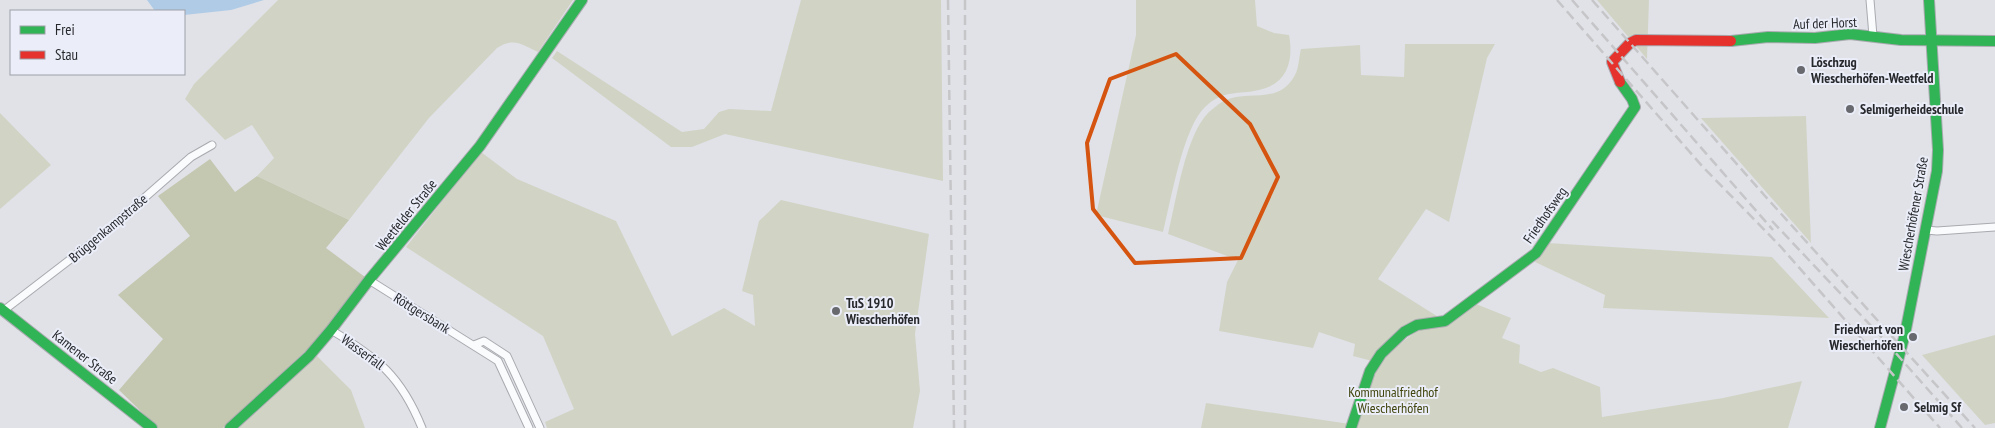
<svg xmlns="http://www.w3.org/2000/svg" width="1995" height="428" font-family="'PT Sans Narrow',sans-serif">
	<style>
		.green { fill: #d1d4c5 }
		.forest { fill: #c4c8b1 }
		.water { fill: #b0cbe5 }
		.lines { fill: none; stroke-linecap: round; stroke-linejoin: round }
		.street-casing { stroke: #a8aaaf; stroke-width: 9 }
		.fast-casing { stroke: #a8aaaf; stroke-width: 12 }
		.jam-casing { stroke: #a8aaaf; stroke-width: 12 }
		.street { stroke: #fafbfc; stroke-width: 7 }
		.fast { stroke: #30b455; stroke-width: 10 }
		.jam { stroke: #e5322d; stroke-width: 10 }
		.rail { stroke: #c6c6c8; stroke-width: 2.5; stroke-dasharray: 10 5; stroke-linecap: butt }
		.marked { fill: none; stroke: #d5540f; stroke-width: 4; stroke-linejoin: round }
		.poi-dot { fill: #68696e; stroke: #ebeef9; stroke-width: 2 }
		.labels { text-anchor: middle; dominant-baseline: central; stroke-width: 4; stroke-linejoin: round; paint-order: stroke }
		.street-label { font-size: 14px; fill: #27282c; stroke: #ebeef9 }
		.poi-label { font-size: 14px; font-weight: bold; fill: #27282c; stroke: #ebeef9; text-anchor: start }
		.park-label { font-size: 14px; fill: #41450d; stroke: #ebeef9 }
	</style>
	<rect width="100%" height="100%" fill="#e0e2e8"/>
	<g class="green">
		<path d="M278,0H573L538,52C522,45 514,37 497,48L429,118L349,220L257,176L274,158L252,125L225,140L185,99L194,84Z"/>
		<polygon points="801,0 941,0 943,181 725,134 692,147 671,147 552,58 557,51 682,132 704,129 719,112 729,109 771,111"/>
		<path d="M1136,0H1255L1257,26L1274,33L1289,35C1294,61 1287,84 1259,90C1238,95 1224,89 1205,107C1183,128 1171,200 1163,232L1096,215L1136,35Z"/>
		<polygon points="1597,0 1649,0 1647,59"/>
		<path d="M1405,44H1495L1487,58L1449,222L1426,209L1378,279L1440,318C1433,320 1427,318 1420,320C1401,325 1386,347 1372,361L1353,356L1355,344L1319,332L1313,348L1219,331L1227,282L1238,260L1168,234C1176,202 1185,135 1209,112C1213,109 1219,103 1224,101C1249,89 1278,106 1295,75C1299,68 1299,56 1301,49L1360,45L1361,75L1404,77Z"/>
		<polygon points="0,113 51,165 0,209"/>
		<polygon points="1806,116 1811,243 1701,118"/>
		<polygon points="481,152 517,179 616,221 672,336 724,308 755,326 753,295 742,291 759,221 781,200 929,234 915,334 920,391 913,428 547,428 545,422 574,409 543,336 406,247"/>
		<polygon points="1548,243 1772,257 1829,318 1603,308 1605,295 1535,262"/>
		<polygon points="1476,304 1511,318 1502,338 1520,345 1519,363 1541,372 1553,368 1600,387 1602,417 1723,398 1802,381 1788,428 1352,428 1378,361 1423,326"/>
		<polygon points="1995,335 1995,423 1985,425 1922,355"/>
		<polygon points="317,356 351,390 365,428 239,428"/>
		<polygon points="1206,403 1350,424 1348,428 1201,428"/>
	</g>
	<polygon class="forest" points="210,159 235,192 257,176 349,220 326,248 365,277 313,344 223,428 158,428 119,390 163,339 118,295 190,236 158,196"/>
	<polygon class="water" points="147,0 264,0 231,10 184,15 184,11 155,11"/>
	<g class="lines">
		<defs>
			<g id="street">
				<polyline points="1870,0 1873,36"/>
				<polyline points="1926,230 1937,231 1995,227"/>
				<polyline points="369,280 498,361 529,428"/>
				<polyline points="3,311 102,235 191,157 212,145"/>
				<path d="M331,330C378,358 401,376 422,428"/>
				<polyline points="474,345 484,341 507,356 540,428"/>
			</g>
			<g id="fast">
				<polyline points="1731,41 1768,37 1815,38 1850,34 1901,40 1995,41"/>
				<polyline points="0,308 152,428"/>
				<polyline points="230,428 309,356 331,330 369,280 480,146 582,0"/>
				<polyline points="1351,428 1370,371 1381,354 1404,332 1417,325 1445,321 1536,253 1635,107 1632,99 1620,82"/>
				<polyline points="1880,428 1905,334 1937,171 1938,150 1929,0"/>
			</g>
			<polyline id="jam" points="1620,82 1612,62 1630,43 1636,40 1731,41"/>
		</defs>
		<use href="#street" class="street-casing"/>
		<use href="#fast" class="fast-casing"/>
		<use href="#jam" class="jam-casing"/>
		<use href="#street" class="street"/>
		<use href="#fast" class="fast"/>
		<use href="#jam" class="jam"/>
		<g class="rail">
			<polyline points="948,0 954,428"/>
			<polyline points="965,0 965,428"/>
			<polyline points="1557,0 1702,166 1781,247 1940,428"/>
			<polyline points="1572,0 1773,230"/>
			<polyline points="1592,0 1765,196 1975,428"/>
			<polyline points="1772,221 1891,347"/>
			<polyline points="1886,342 1962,428"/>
		</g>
	</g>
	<path class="marked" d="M1176,54L1250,124L1278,177L1241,258L1135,263L1093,209L1087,143L1110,79Z"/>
	<g class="poi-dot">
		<circle cx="1801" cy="70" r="5"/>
		<circle cx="1850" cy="109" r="5"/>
		<circle cx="836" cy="311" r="5"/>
		<circle cx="1913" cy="337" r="5"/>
		<circle cx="1904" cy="407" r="5"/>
	</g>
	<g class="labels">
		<g class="street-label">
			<text transform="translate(1825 23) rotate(-2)">Auf der Horst</text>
			<text transform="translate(1913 214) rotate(-80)">Wiescherhöfener Straße</text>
			<text transform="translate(406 215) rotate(-51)">Weetfelder Straße</text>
			<text transform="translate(1545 215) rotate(-55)">Friedhofsweg</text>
			<text transform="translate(108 228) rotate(-40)">Brüggenkampstraße</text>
			<text transform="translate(422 313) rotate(32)">Röttgersbank</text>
			<text transform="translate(363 352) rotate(36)">Wasserfall</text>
			<text transform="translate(85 357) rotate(38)">Kamener Straße</text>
		</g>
		<g class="poi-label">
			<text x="1811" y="62">Löschzug<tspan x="1811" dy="16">Wiescherhöfen-Weetfeld</tspan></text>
			<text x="1860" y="109">Selmigerheideschule</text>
			<text x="846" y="303">TuS 1910<tspan x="846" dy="16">Wiescherhöfen</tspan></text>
			<text x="1903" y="329" text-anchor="end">Friedwart von<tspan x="1903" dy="16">Wiescherhöfen</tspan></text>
			<text x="1914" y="407">Selmig Sf</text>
		</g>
		<g class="park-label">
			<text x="1393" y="392">Kommunalfriedhof<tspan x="1393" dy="16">Wiescherhöfen</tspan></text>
		</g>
	</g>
	<rect x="10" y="10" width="175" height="65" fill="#ebeef9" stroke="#9d9fa7"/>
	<rect x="20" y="26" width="25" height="8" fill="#30b455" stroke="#9d9fa7"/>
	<text x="55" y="35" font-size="15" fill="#27282c">Frei</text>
	<rect x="20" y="51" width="25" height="8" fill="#e5322d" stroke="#9d9fa7"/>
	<text x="55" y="60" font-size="15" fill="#27282c">Stau</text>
</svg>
